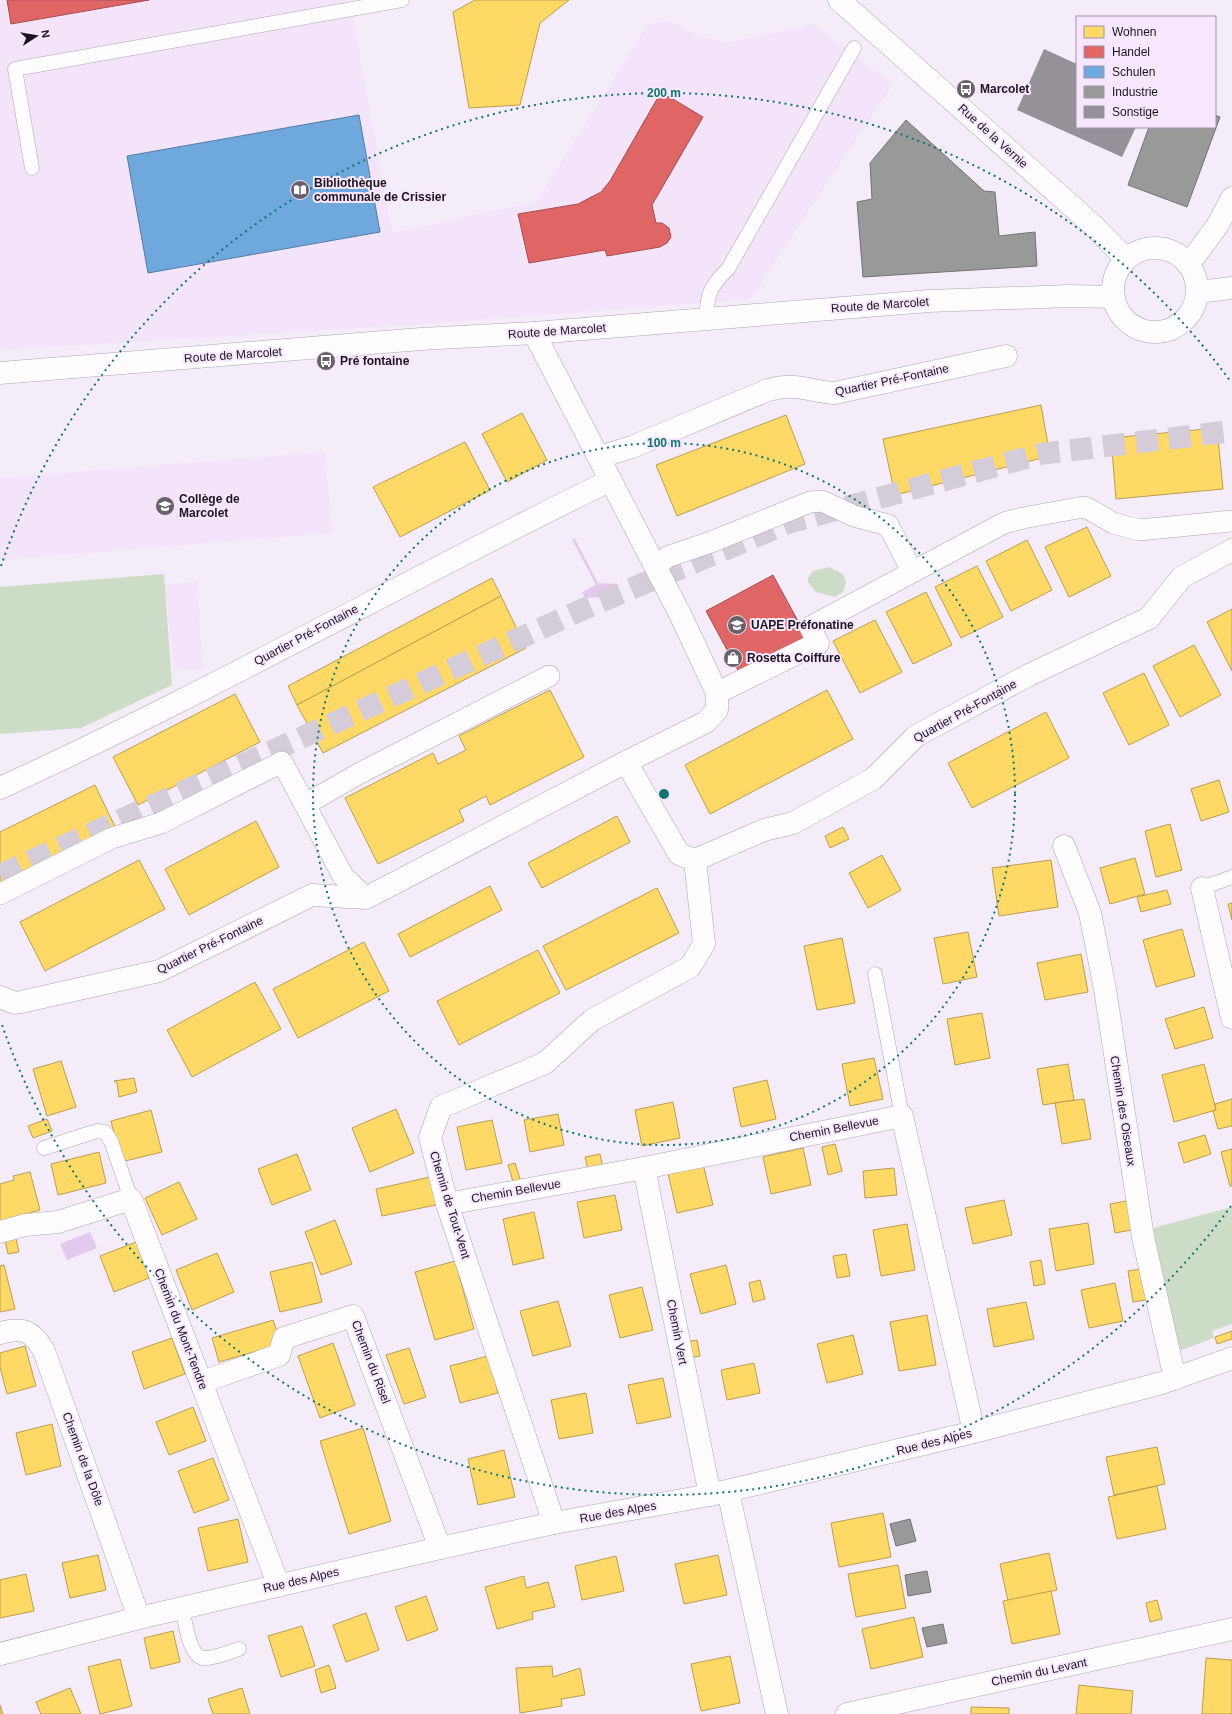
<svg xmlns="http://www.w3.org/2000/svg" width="1232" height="1714" font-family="Helvetica,sans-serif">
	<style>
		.built { fill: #f3e4fa }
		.green { fill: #cddcc7 }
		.water { fill: #e4c9ee }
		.homes { fill: #ffd966; stroke: #bb9e50 }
		.shops { fill: #e06666; stroke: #a54e50 }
		.schools { fill: #6fa8dc; stroke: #567ca3 }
		.industry { fill: #999; stroke: #737274 }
		.building { fill: #969099 }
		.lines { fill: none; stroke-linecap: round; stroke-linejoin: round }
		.secondary-tunnel { stroke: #d4ccd8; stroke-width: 22; stroke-dasharray: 22 11; stroke-linecap: butt }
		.service-casing { stroke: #aca6b0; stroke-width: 15 }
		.pedestrian-casing { stroke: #aca6b0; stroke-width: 22 }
		.minor-casing { stroke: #aca6b0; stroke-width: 23 }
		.tertiary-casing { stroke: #aca6b0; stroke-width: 23 }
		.service { stroke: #fefcfe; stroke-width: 14 }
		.pedestrian { stroke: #fefcfe; stroke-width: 21 }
		.minor { stroke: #fefcfe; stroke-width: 22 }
		.tertiary { stroke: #fefcfe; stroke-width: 22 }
		.ring { fill: none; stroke: #0f766e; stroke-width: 2; stroke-dasharray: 2 4 }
		.labels { text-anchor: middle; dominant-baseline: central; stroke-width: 4; stroke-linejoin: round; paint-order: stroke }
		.poi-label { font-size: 12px; font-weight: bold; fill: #1b161d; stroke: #f7e7fe; text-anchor: start }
		.street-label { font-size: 12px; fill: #1b161d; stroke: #f7e7fe }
		.centre { fill: #0f766e; stroke: #f7e7fe; stroke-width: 2 }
		.ring-label { font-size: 12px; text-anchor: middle; font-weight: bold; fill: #0f766e; stroke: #f7e7fe; stroke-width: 4; stroke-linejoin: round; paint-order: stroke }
	</style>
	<rect width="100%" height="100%" fill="#f5ecf9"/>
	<g class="built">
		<polygon points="0,0 350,0 392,233 536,202 648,24 672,21 699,36 727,43 813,24 893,84 751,299 412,325 0,350"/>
		<polygon points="325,452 332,533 0,560 0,478"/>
		<polygon points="197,581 203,669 174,671 165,585"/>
	</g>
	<g class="green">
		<polygon points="829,567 843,574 846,583 843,592 835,597 816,592 808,582 808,578 813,571"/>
		<polygon points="164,574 172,685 81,728 0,734 0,587"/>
		<polygon points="1232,1207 1232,1324 1212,1331 1214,1338 1179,1351 1153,1228"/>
	</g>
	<g class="water">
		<polygon points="572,539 575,539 598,583 616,584 619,589 602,597 585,598 582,592 596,585"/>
		<polygon points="90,1232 97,1248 67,1260 60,1244"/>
	</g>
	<g class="homes">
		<polygon points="475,0 569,0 540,23 520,105 469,108 453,12"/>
		<polygon points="1041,405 1050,456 895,495 883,439"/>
		<polygon points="522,413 547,460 507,482 482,434"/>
		<polygon points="786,415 805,464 677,516 656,465"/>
		<polygon points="1217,428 1223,489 1116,499 1111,438"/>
		<polygon points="465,442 490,490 400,537 373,487"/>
		<polygon points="1087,527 1111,576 1069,597 1045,547"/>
		<polygon points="1027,540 1052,590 1011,611 986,561"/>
		<polygon points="977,566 1003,617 961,638 935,587"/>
		<polygon points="492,578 501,596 297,705 288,686"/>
		<polygon points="926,592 952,645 913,664 886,612"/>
		<polygon points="501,596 526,648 323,753 297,705"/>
		<polygon points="1232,609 1232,671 1207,622"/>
		<polygon points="875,620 902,672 860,693 833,641"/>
		<polygon points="1194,645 1221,695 1180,717 1153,666"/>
		<polygon points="1144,673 1169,725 1129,745 1103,693"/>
		<polygon points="550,690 584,757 490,805 486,796 459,810 464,821 378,864 345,798 433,753 438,764 466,750 459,736"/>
		<polygon points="827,690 853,739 710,814 685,765"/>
		<polygon points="235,694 260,742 138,805 113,757"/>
		<polygon points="1046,712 1069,758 972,808 948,763"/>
		<polygon points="1219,780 1229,812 1201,821 1191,789"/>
		<polygon points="95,785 117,831 0,888 0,832"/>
		<polygon points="617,816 630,842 542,888 528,863"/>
		<polygon points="256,821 279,867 189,915 165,869"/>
		<polygon points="1170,824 1182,870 1156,877 1145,831"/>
		<polygon points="843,827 849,839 830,848 825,836"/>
		<polygon points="882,855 901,890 868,908 849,873"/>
		<polygon points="1135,858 1145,894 1110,904 1100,868"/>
		<polygon points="139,860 165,909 45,971 20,922"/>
		<polygon points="1051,860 1058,907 999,916 992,868"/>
		<polygon points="490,886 502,910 410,957 398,934"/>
		<polygon points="657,888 679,933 566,990 543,946"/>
		<polygon points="1167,890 1171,904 1141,912 1137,897"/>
		<polygon points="1232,903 1232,920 1228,904"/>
		<polygon points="1182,929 1195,976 1156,987 1143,940"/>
		<polygon points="968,932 977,977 943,984 934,938"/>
		<polygon points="842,938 855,1003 817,1010 804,946"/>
		<polygon points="364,942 389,991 298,1038 273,989"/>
		<polygon points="538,950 560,993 459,1045 437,1001"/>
		<polygon points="1081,954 1088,992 1045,1000 1037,963"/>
		<polygon points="255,982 281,1029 192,1077 167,1030"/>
		<polygon points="1204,1007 1213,1038 1175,1049 1165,1019"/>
		<polygon points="982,1013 990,1058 955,1065 947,1019"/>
		<polygon points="874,1058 883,1099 850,1106 842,1064"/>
		<polygon points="61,1061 76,1107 47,1116 33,1069"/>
		<polygon points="1068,1064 1074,1100 1043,1105 1037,1069"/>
		<polygon points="1204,1064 1216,1110 1174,1122 1162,1075"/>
		<polygon points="134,1078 137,1092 119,1097 117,1083 114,1081"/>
		<polygon points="767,1080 776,1119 741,1127 733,1088"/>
		<polygon points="1084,1099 1091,1139 1062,1144 1055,1103"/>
		<polygon points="1232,1099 1232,1126 1218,1129 1213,1111 1216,1110 1215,1104"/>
		<polygon points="673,1102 680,1138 642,1146 635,1110"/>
		<polygon points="396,1109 414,1153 370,1172 352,1128"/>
		<polygon points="151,1110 162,1152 121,1162 111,1121"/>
		<polygon points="558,1114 564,1145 530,1152 524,1120"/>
		<polygon points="47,1119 52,1131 33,1138 28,1126"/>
		<polygon points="492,1120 502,1163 466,1170 457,1127"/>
		<polygon points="1205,1135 1211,1154 1184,1163 1178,1143"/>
		<polygon points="835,1144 842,1171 828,1175 822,1147"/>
		<polygon points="803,1148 811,1185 771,1194 763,1157"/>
		<polygon points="1232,1149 1232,1186 1230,1186 1221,1152"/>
		<polygon points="99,1152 106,1183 58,1195 51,1164"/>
		<polygon points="297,1154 311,1190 272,1205 258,1169"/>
		<polygon points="600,1154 603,1168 588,1171 585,1157"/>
		<polygon points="515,1163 521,1182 514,1185 508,1165"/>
		<polygon points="703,1164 713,1205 677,1213 668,1173"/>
		<polygon points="894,1168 897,1195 865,1198 863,1171"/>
		<polygon points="30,1172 40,1210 0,1221 0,1184 14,1180 13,1176"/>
		<polygon points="430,1177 436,1205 382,1216 376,1189"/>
		<polygon points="179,1182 197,1219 162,1235 145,1198"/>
		<polygon points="615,1195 622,1230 584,1238 577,1202"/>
		<polygon points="1004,1200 1012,1235 973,1244 965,1208"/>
		<polygon points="1132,1200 1137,1229 1115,1233 1110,1204"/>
		<polygon points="534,1212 544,1258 513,1265 503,1219"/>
		<polygon points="335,1220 352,1264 321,1275 305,1232"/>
		<polygon points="1088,1223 1094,1264 1056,1271 1049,1229"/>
		<polygon points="907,1224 915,1270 881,1276 873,1230"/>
		<polygon points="15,1234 19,1252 8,1254 4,1236"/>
		<polygon points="136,1242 149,1278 114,1292 100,1256"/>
		<polygon points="217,1253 234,1292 192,1310 176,1270"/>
		<polygon points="846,1254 850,1276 837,1278 833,1256"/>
		<polygon points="1041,1260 1045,1284 1034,1286 1030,1262"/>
		<polygon points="455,1261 474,1329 435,1340 415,1272"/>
		<polygon points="312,1262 322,1302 280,1312 270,1272"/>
		<polygon points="4,1265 15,1309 0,1312 0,1266"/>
		<polygon points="726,1265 736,1304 701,1314 690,1274"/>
		<polygon points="1147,1268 1152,1299 1133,1302 1128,1271"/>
		<polygon points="760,1280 765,1299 753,1302 749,1283"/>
		<polygon points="1115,1283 1123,1321 1089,1328 1081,1290"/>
		<polygon points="642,1287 653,1330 620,1338 609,1295"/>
		<polygon points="558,1301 571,1346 533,1356 520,1311"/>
		<polygon points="1026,1302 1034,1339 994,1347 987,1309"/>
		<polygon points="927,1315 936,1365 899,1371 890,1322"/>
		<polygon points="273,1320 281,1344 219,1362 212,1338"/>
		<polygon points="1232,1331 1232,1339 1217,1344 1215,1337"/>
		<polygon points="853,1335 863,1374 827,1383 817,1344"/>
		<polygon points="172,1338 185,1374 144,1389 132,1352"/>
		<polygon points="697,1340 700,1356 689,1358 686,1342"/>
		<polygon points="333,1343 355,1405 320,1418 298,1356"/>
		<polygon points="25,1346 36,1386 7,1394 0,1367 0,1353"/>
		<polygon points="409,1348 426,1397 404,1404 386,1355"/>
		<polygon points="488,1356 498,1393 460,1403 450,1366"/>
		<polygon points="754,1363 760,1393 727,1400 721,1370"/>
		<polygon points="663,1378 671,1417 637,1424 628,1385"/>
		<polygon points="586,1393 593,1433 559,1439 551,1400"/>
		<polygon points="193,1407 206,1441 169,1455 156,1422"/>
		<polygon points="52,1424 61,1466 26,1475 16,1433"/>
		<polygon points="363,1428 391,1521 349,1534 320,1441"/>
		<polygon points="1157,1447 1165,1484 1114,1495 1106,1457"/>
		<polygon points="504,1450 515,1497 478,1505 468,1459"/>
		<polygon points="213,1458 229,1500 194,1513 178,1471"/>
		<polygon points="1157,1486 1166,1529 1117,1539 1108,1497"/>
		<polygon points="883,1513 891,1557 839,1567 831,1523"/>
		<polygon points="238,1519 248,1562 208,1571 198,1528"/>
		<polygon points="1049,1553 1057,1590 1008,1601 1000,1564"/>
		<polygon points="98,1555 106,1590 70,1598 62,1563"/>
		<polygon points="718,1555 727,1595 684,1604 675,1564"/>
		<polygon points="616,1556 624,1591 582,1600 575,1566"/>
		<polygon points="898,1565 906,1608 856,1617 848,1574"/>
		<polygon points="26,1574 34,1611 0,1618 0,1580"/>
		<polygon points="524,1576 526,1588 548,1582 555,1607 532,1612 533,1619 497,1629 485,1587"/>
		<polygon points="1051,1591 1060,1634 1012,1644 1003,1601"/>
		<polygon points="426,1596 438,1630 407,1641 395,1607"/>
		<polygon points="1157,1600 1162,1619 1150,1622 1146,1603"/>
		<polygon points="366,1613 379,1650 346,1662 333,1625"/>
		<polygon points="914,1617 923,1657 871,1669 862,1629"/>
		<polygon points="302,1626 315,1666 281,1677 268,1636"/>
		<polygon points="173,1631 180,1662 151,1669 144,1638"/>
		<polygon points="730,1656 740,1703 701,1711 691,1664"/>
		<polygon points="1206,1658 1232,1660 1232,1714 1202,1714"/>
		<polygon points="120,1659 132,1706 100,1714 88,1667"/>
		<polygon points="329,1665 336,1688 321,1693 315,1670"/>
		<polygon points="552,1666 553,1677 580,1668 585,1695 561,1699 562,1706 520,1713 516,1668"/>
		<polygon points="1079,1685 1133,1691 1131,1714 1076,1714"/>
		<polygon points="70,1688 81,1714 41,1714 36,1702"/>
		<polygon points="242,1688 250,1714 213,1714 208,1699"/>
		<polygon points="0,1705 3,1714 0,1714"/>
		<polygon points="971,1707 1009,1708 1009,1714 971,1714"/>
	</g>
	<g class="shops">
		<polygon points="7,0 149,0 11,24"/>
		<polygon points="661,92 703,117 652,205 656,223 662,223 669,228 671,237 667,243 660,247 607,256 605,250 529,263 518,214 578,204 601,192 610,181"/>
		<polygon points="773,575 806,636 739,672 706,611"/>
	</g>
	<polygon class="schools" points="359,115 380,232 148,273 127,156"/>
	<g class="industry">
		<polygon points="1215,115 1220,117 1187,207 1128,185 1149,127 1215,127"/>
		<polygon points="906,120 984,191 995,192 999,236 1035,232 1037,266 863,277 857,202 872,199 870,163"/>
		<polygon points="910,1519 916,1541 896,1546 890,1524"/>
		<polygon points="927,1571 931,1592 908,1596 905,1575"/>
		<polygon points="943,1624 947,1643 927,1647 922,1628"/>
	</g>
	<polygon class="building" points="1044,49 1077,64 1077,127 1136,127 1122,157 1017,110"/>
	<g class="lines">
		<polyline class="secondary-tunnel" points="0,875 588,607 788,523 1040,454 1232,431"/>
		<defs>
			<g id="service">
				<polyline points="32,168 15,69 402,0"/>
				<path d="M707,319C706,295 711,285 728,269L854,48"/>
				<polyline points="1202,888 1232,877"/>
				<polyline points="875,974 902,1116"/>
				<polyline points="44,1148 97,1131 105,1132 111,1141 131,1199"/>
				<path d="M182,1608C185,1620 189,1656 203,1658C214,1659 229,1652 239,1649"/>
			</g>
			<g id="pedestrian">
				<polyline points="656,567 667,557 711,542 810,502 822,501 854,516 888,525 912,571"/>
				<polyline points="818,643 810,627 1004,523 1023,518 1083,507 1089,509 1113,523 1139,530 1232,521"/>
				<polyline points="306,804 360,773 549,676"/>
				<polyline points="0,894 112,838 161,823 282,762 343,876 366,898"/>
			</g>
			<g id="minor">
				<polyline points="1189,264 1217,226 1232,198"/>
				<polyline points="0,373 421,339 534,333 929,301 1069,296 1114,297"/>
				<path d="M600,457L632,447L768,390C774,389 779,387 784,387C802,385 817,393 835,393L1006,356"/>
				<polyline points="717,693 818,643"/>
				<polyline points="626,762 679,854 695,860 764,830 793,823 873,779 916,736 1027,676 1149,618 1182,577 1232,550"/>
				<path d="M0,788C208,693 406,580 611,480"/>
				<polyline points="1064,846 1090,913 1105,989 1143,1237 1175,1379"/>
				<polyline points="1202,888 1232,1018"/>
				<polyline points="0,997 15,1003 21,1002 159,971 312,895 366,898 626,762 706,722 717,710 717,693 680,614 534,333"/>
				<polyline points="644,1168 710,1495"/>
				<polyline points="447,1204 644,1168 902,1116 974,1432"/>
				<polyline points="0,1232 25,1225 58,1222 131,1199 279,1586"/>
				<path d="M0,1333C23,1327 32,1330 44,1351L139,1618"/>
				<polyline points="202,1382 279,1355 284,1338 353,1316 440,1548"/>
				<polyline points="728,1491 777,1714"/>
				<polyline points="554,1523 447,1204 430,1137 441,1107 545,1063 592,1020 690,967 704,944 695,860"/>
				<polyline points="0,1654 139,1618 440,1548 554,1523 710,1495 974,1432 1162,1383 1232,1358"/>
				<polyline points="847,1714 1232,1629"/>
			</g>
			<g id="tertiary">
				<polyline points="839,0 1093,225 1126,259"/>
				<circle cx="1155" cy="290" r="42"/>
				<polyline points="1198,292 1232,288"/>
			</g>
		</defs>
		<use href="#service" class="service-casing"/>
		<use href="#pedestrian" class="pedestrian-casing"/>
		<use href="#minor" class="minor-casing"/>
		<use href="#tertiary" class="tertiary-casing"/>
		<use href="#service" class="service"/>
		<use href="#pedestrian" class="pedestrian"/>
		<use href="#minor" class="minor"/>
		<use href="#tertiary" class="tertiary"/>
	</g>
	<g class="ring">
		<circle cx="664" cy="794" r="351"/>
		<path d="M1231 1206A701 701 0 0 1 1 1022M1 566A701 701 0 0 1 1231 382"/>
	</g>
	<defs>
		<symbol id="bus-disc" viewBox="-11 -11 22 22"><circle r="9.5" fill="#67616a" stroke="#f7e7fe"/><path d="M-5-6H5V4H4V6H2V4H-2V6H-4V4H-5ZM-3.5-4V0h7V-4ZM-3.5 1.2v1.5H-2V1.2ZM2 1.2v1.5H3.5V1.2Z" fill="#fff"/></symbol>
		<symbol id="library-disc" viewBox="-11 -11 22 22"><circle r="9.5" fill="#67616a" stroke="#f7e7fe"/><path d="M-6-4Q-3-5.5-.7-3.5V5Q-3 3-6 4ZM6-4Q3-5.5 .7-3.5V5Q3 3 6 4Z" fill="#fff"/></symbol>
		<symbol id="school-disc" viewBox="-11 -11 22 22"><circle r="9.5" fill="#67616a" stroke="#f7e7fe"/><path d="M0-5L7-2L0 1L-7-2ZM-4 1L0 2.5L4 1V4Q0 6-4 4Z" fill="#fff"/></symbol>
		<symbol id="shop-disc" viewBox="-11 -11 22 22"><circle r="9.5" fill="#67616a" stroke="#f7e7fe"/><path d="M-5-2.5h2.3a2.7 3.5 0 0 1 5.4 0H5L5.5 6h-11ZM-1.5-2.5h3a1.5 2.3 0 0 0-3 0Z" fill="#fff"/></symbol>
	</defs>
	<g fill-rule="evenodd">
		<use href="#bus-disc" x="955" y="78" width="22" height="22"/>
		<use href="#library-disc" x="289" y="179" width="22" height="22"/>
		<use href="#bus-disc" x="315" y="350" width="22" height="22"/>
		<use href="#school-disc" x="154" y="495" width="22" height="22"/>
		<use href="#school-disc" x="726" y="614" width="22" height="22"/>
		<use href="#shop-disc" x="722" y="647" width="22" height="22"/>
	</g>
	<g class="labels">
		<g class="poi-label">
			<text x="980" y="89">Marcolet</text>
			<text x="314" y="183">Bibliothèque<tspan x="314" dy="14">communale de Crissier</tspan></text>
			<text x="340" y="361">Pré fontaine</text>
			<text x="179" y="499">Collège de<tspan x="179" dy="14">Marcolet</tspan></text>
			<text x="751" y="625">UAPE Préfonatine</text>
			<text x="747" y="658">Rosetta Coiffure</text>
		</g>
		<g class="street-label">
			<text transform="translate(993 136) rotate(42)">Rue de la Vernie</text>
			<text transform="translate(880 305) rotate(-4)">Route de Marcolet</text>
			<text transform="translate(557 331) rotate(-4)">Route de Marcolet</text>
			<text transform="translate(233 355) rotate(-4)">Route de Marcolet</text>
			<text transform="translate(892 380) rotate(-12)">Quartier Pré-Fontaine</text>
			<text transform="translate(306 635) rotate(-28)">Quartier Pré-Fontaine</text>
			<text transform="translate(965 711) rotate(-29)">Quartier Pré-Fontaine</text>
			<text transform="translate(210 945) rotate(-26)">Quartier Pré-Fontaine</text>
			<text transform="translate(1123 1111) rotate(81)">Chemin des Oiseaux</text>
			<text transform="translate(834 1129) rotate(-11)">Chemin Bellevue</text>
			<text transform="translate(516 1191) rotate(-10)">Chemin Bellevue</text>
			<text transform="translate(450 1205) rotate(73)">Chemin de Tout-Vent</text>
			<text transform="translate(181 1329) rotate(69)">Chemin du Mont-Tendre</text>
			<text transform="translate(677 1332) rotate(79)">Chemin Vert</text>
			<text transform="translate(371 1362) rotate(69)">Chemin du Risel</text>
			<text transform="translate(934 1442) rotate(-14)">Rue des Alpes</text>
			<text transform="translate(83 1459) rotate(70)">Chemin de la Dôle</text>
			<text transform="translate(618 1512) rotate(-10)">Rue des Alpes</text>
			<text transform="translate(301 1580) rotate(-13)">Rue des Alpes</text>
			<text transform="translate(1039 1672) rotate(-12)">Chemin du Levant</text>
		</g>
	</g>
	<circle cx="664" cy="794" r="6" class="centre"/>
	<g class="ring-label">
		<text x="664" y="97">200 m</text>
		<text x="664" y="447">100 m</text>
	</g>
	<rect x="1076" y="16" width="140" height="112" fill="#f7e7fe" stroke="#9f93a4"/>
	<rect x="1084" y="26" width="20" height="12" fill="#ffd966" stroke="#9f93a4"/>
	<text x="1112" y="36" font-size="12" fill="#1b161d">Wohnen</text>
	<rect x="1084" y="46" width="20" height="12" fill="#e06666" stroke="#9f93a4"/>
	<text x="1112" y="56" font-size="12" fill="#1b161d">Handel</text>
	<rect x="1084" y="66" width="20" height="12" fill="#6fa8dc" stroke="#9f93a4"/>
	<text x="1112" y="76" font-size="12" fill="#1b161d">Schulen</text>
	<rect x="1084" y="86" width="20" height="12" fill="#999999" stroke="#9f93a4"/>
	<text x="1112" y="96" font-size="12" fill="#1b161d">Industrie</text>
	<rect x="1084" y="106" width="20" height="12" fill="#969099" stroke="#9f93a4"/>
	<text x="1112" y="116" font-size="12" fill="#1b161d">Sonstige</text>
	<g transform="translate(36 36) rotate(78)" stroke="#f7e7fe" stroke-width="3" paint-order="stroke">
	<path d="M0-3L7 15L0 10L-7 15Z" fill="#1b161d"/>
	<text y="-6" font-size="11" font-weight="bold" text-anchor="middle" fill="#1b161d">N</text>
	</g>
</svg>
